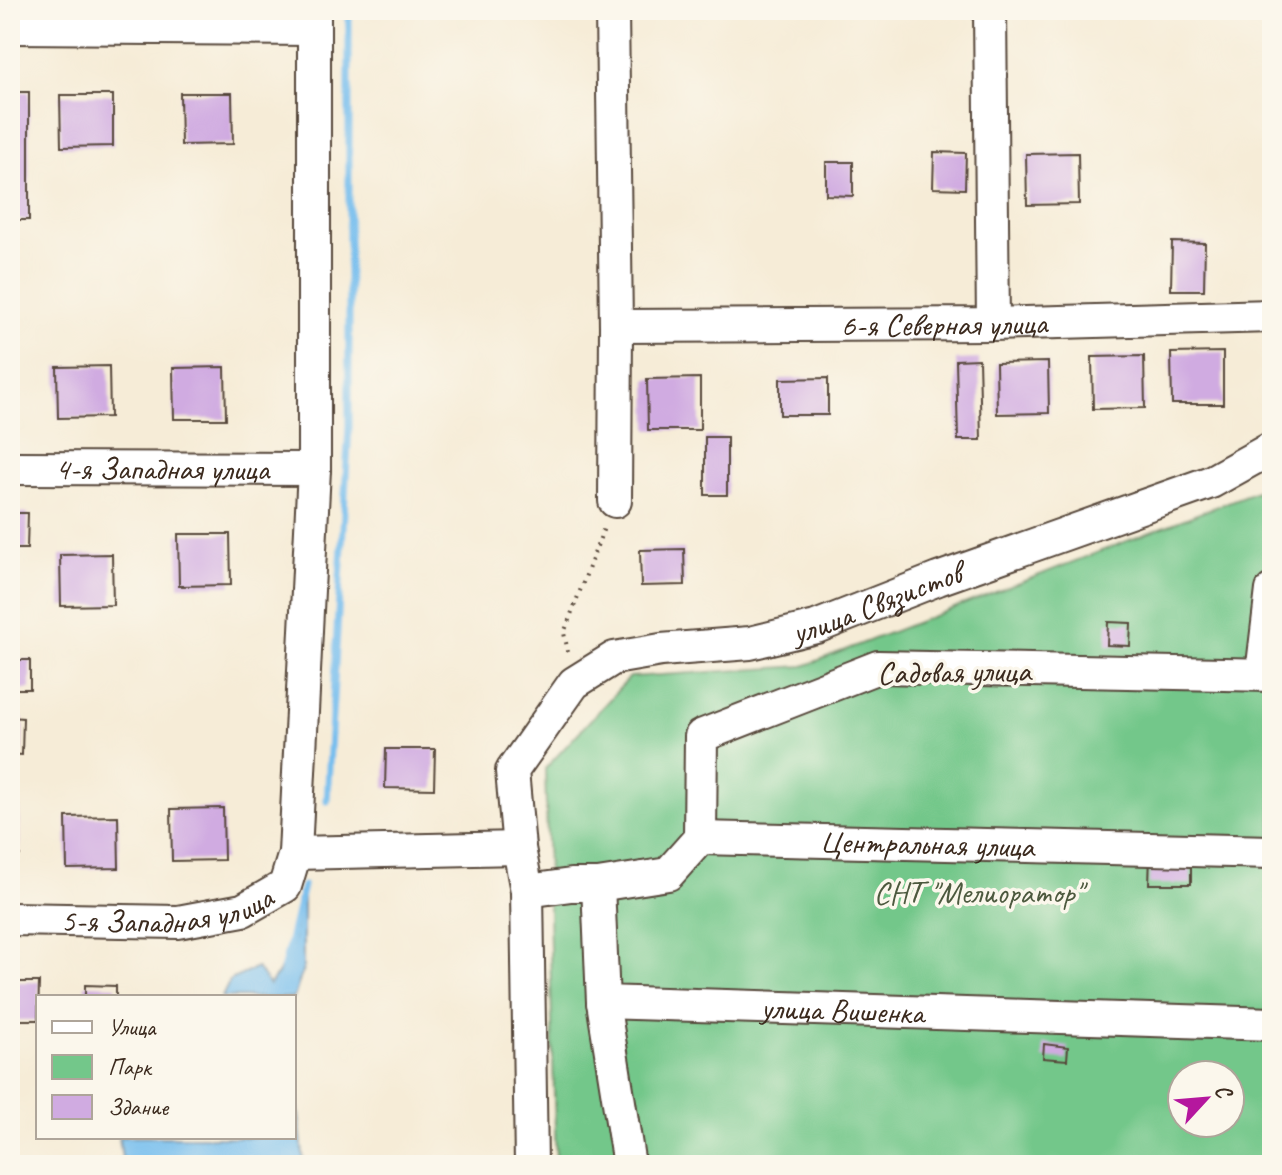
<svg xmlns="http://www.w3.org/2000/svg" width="1282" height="1175" font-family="Caveat,sans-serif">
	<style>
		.green { fill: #73c78a; stroke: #577854; stroke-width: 2; fill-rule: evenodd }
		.water { fill: #76beee; stroke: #587486; stroke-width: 2 }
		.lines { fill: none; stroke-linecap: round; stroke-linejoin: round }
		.stream { stroke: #76beee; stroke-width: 7 }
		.building { fill: #d0abe1 }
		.minor-casing { stroke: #57473a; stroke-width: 36 }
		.path { stroke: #57473a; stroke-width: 4; stroke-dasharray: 2 6; stroke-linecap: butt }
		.minor { stroke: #fff; stroke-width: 32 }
		.labels { text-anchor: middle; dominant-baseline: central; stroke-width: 7; stroke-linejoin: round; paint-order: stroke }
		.street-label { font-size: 32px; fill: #3b2a1e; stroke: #fbf7ec }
		.park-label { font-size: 32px; fill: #4c593e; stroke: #fbf7ec }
	</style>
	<rect width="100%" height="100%" fill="#fbf7ec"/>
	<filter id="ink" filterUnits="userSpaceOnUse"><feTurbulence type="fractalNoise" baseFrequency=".0125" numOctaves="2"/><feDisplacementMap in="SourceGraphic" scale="16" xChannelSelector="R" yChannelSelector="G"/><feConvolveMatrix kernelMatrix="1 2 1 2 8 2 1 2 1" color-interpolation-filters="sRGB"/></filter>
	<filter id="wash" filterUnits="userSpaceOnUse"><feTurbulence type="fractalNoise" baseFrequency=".006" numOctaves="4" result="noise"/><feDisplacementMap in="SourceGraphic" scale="32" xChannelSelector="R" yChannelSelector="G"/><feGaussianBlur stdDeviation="1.8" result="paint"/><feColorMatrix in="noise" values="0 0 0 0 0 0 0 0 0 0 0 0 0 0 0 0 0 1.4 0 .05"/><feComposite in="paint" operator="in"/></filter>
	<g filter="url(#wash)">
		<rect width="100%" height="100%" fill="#f6ecd7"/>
		<path class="green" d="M1272,485V1165H556L545,769L630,677L804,666ZM1182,1075H1230V1123H1182Z"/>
		<g class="water">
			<path d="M303,886V969L294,998L222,997L230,980L257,968L269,985C296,954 296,926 303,886Z"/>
			<polygon points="294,1066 304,1165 123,1165 119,1137 294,1137"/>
		</g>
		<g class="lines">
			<g class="stream">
				<polyline points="327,801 349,427 349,10"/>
				<polyline points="283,971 303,886"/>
			</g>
		</g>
		<g id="blocks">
			<g class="building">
				<rect x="10" y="92" width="19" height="128"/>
				<polygon points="180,93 232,93 233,144 181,145"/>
				<polygon points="60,95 113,95 113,146 61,147"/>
				<polygon points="934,152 966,153 965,189 933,188"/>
				<polygon points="1078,153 1079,204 1027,205 1026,154"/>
				<polygon points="826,162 853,162 853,196 826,195"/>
				<polygon points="1172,242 1205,243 1204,290 1171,290"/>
				<polygon points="1223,352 1223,404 1172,404 1171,353"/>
				<polygon points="1144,356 1145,408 1093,409 1092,357"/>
				<polygon points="979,359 981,440 958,440 956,360"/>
				<polygon points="1048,362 1049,413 997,414 996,363"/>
				<polygon points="109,366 110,417 58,418 57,367"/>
				<polygon points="225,367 226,419 174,419 173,368"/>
				<polygon points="700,378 700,430 648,430 647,379"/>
				<polygon points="828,378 828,415 780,415 780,379"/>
				<rect x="705" y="437" width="22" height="58"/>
				<polygon points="10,513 28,513 27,549 10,549"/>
				<polygon points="178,534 230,534 231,585 179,586"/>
				<polygon points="684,549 685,585 641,586 640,550"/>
				<polygon points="112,554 113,605 61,606 60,555"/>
				<polygon points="1108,622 1131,623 1130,646 1107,645"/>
				<rect x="10" y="660" width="20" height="29"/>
				<polygon points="10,717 23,718 22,755 10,754"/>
				<polygon points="386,749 435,749 434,789 385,788"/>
				<polygon points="10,803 19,803 20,855 10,855"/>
				<polygon points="223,808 224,860 172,861 171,809"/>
				<polygon points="118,816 119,868 67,869 66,817"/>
				<polygon points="1150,855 1191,855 1191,884 1149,884"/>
				<polygon points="10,982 39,982 38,1020 10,1020"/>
				<polygon points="85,985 116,986 116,997 85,997"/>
				<polygon points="1044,1044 1068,1047 1067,1060 1043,1058"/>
			</g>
		</g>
	</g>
	<g filter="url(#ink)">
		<use href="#blocks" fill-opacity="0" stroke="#57473a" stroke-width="2"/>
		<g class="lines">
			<defs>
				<g id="minor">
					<polyline points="612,10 616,326 615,501"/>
					<polyline points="990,10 993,324"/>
					<polyline points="10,27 314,29"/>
					<path id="s1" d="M616,326L993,324L1272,316"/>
					<path id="s2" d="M10,468L314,469"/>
					<polyline points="1262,674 1272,590"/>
					<polyline points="700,838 701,736 878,667 1272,675"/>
					<polyline points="295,853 519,848"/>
					<path id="s3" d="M598,885L668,874L700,838L1272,852"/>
					<path id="s4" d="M527,891L571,885H598L603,1002L1272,1024"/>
					<path id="s5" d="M10,919L178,922L243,910L285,886L295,853L314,469V10"/>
					<polyline points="603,1002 629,1165"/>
					<path id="s6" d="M531,1165L527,891L519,848L512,771L574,683L614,658L661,650L750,643L816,627L938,579L1211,482L1272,448"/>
				</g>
			</defs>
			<use href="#minor" class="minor-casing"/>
			<polyline class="path" points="568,652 564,633 605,525"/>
			<use href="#minor" class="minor"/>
		</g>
	</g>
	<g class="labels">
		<g class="street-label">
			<text stroke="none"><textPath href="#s1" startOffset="328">6-я Северная улица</textPath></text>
			<text stroke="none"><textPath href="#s2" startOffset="152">4-я Западная улица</textPath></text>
			<text stroke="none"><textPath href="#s6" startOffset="820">улица Связистов</textPath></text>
			<text transform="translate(954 672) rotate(-1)">Садовая улица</text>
			<text stroke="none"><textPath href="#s3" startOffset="346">Центральная улица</textPath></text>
			<text stroke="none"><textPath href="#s5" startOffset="158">5-я Западная улица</textPath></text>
			<text stroke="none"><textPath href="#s4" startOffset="428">улица Вишенка</textPath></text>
		</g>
		<g class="park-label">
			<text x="978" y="892">СНТ "Мелиоратор"</text>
		</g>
	</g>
	<rect width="1282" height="1175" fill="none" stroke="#fbf7ec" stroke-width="40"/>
	<rect x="36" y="995" width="260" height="144" fill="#fbf7ec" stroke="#aea59a" stroke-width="2"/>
	<rect x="52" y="1021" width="40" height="12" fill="#ffffff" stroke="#aea59a" stroke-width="2"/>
	<text x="108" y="1035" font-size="24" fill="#3b2a1e">Улица</text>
	<rect x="52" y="1055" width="40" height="24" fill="#73c78a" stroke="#aea59a" stroke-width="2"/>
	<text x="108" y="1075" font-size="24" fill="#3b2a1e">Парк</text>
	<rect x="52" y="1095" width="40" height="24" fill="#d0abe1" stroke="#aea59a" stroke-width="2"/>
	<text x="108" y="1115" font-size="24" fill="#3b2a1e">Здание</text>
	<g transform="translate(1206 1099) rotate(64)"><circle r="38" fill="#fbf7ec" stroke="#aea59a" stroke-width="2"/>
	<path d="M0-6L14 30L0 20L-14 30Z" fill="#b5179e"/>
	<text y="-12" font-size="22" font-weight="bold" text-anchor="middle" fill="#3b2a1e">С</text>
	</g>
</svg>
